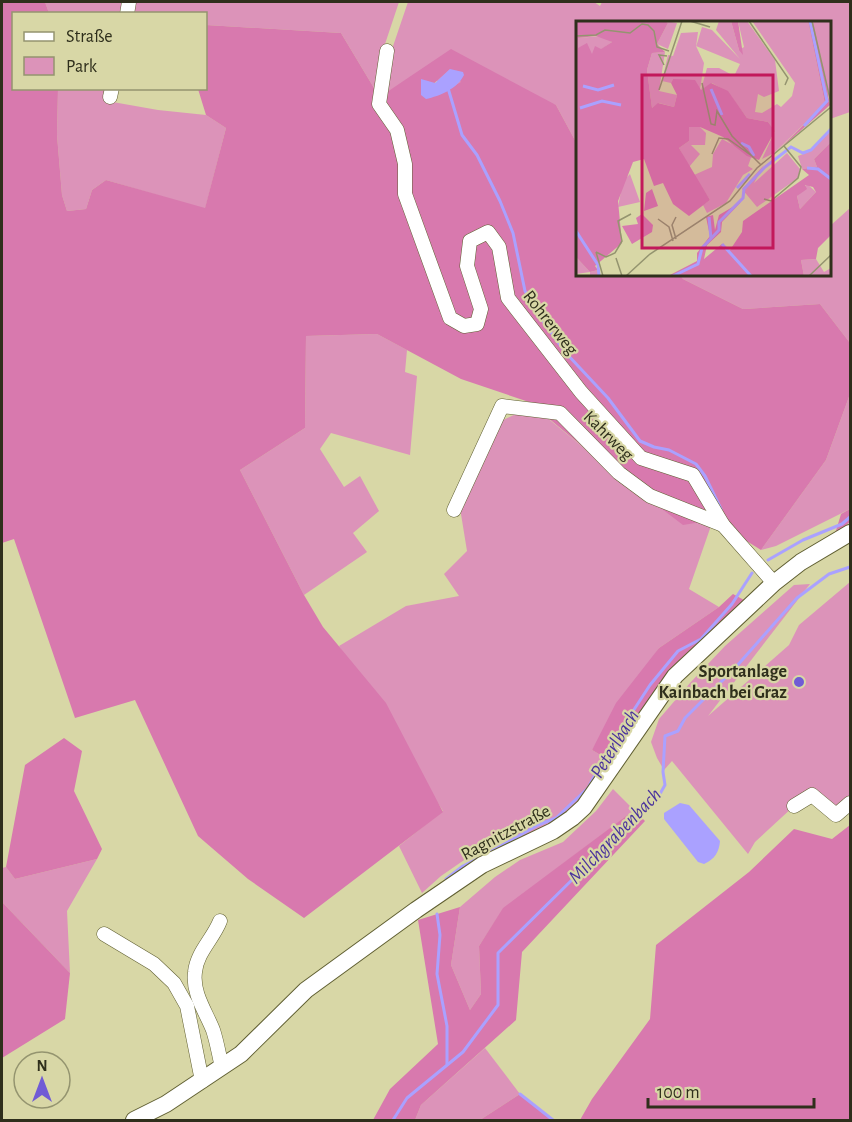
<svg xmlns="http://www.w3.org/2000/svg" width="852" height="1122" font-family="'Alegreya Sans',sans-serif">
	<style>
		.green { fill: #dc93b9 }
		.forest { fill: #d879ae; fill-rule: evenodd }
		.water { fill: #aaa1ff }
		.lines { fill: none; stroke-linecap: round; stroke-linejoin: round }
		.stream { stroke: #aaa1ff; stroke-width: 3 }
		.minor-casing { stroke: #605f32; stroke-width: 15 }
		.major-casing { stroke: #605f32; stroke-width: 18 }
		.minor { stroke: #fff; stroke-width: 14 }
		.major { stroke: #fff; stroke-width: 16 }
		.poi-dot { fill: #705bd5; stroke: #d8d7a6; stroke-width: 2 }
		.labels { text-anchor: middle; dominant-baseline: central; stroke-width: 4.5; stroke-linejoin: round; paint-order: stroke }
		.street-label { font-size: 18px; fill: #2f2f1c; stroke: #d8d7a6 }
		.poi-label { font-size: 18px; font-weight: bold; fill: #2f2f1c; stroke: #d8d7a6; text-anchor: end }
		.water-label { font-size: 20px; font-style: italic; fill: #4a339d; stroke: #d8d7a6 }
		.inset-river { fill: none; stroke: #aaa1ff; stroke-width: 3 }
		.inset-road { fill: none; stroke: #94946f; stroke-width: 1.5 }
		.view { fill: #c2185b; fill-opacity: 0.15; stroke: #c2185b; stroke-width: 3 }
		.inset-edge { fill: none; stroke: #2f2f1c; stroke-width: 3 }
	</style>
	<rect width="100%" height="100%" fill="#d8d7a6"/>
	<g class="green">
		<polygon points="45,2 125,2 123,14 49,13"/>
		<polygon points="134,2 399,2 385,44 377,93 341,33 206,25 206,14 132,14"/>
		<polygon points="408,2 594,2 600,6 602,2 850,2 850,112 830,119 830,22 578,22 577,144 556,105 413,76 384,94 390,55"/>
		<polygon points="58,89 109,89 107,101 158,110 206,115 226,128 205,209 106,180 92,190 86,209 67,211 62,195 57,135"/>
		<polygon points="850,208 850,343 820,304 743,309 683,279 680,275 830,274 830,226"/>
		<polygon points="377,334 407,350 405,372 417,376 410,455 331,433 320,449 344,487 360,476 379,511 353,533 367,552 304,595 240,470 305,428 306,336"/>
		<polygon points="850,394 850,509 776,546 761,550 826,460"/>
		<polygon points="518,413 545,416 612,471 713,520 689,589 719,607 659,648 592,750 609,760 569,814 543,830 483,847 441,876 422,893 399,846 443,811 339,646 406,606 459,596 444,574 467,551 460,508 501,421"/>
		<polygon points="850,582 850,803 836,815 812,795 794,806 755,842 748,854 672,761 664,770 657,758 651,742 659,719 690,683 725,646 794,585 810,584 708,716 789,645 799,625"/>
		<polygon points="613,789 634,810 503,909 479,946 481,994 470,1010 451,965 460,907 495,877 520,860 563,842 596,811"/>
		<polygon points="97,859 67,911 70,973 2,902 2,868 6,867 15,879"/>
		<polygon points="485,1048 520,1094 480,1120 415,1120 421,1105"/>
	</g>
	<g class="forest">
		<path d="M2,2H45L49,13L14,14V88L58,89L57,135L62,195L67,211L86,209L92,190L106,180L205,208L226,128L206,115L198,89L206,88V25L341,33L377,93L384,94L451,49L556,105L577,144L578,274L680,275L683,279L743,309L820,304L850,343V394L826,460L761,550L713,520L683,525L612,471L529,402L461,379L377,334L306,336L305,428L240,470L304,595L323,627L386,703L443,812L304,918L248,879L198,836L135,700L75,718L14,539L2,543ZM450,69L461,82L454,86L421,95Z"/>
		<polygon points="850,509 850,522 835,534 841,514"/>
		<polygon points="733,594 744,600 609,760 592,750 616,703 659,648 719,607"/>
		<polygon points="64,738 82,751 74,791 102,849 97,859 15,879 6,867 25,765"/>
		<polygon points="634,810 645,821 522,952 516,1020 421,1105 415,1120 373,1120 390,1089 438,1044 418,920 460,907 451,965 470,1010 481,994 479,946 503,908"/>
		<polygon points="850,825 850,1120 580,1120 592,1099 650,1019 656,945 749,872 794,829 832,839"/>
		<polygon points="2,902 70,973 65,1019 2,1058"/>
		<polygon points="520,1094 553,1120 480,1120"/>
	</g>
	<g class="water">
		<path d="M450,69L463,72L464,75C457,89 440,96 426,99L421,95V79L435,83Z"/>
		<path d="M680,803L689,805L720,841C719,852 715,859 704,864L698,862L664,819V813Z"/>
	</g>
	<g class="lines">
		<g class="stream">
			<polyline points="448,88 462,135 477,155 500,201 513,233 525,291 540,317 565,352 608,398 640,441 654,447 669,450 696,464 705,476 721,509"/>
			<polyline points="768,560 803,540 842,524 850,517"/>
			<polyline points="483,856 538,825 556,818 588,788 609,748 650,685 678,651 701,639 732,604 752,573"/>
			<polyline points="446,879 463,866 477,859"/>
			<polyline points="437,914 440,935 437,974 447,1026 447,1064"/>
			<polyline points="520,1094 553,1120"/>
			<polyline points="393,1120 407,1098 463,1052 498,1005 498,953 582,870 657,799 665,785 663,772 665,736 678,731 685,718 735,668 797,598 829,574 850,567"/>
		</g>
		<defs>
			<g id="minor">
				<polyline points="127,14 129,2"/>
				<polyline points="387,51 379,104 397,130 405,164 405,194 450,318 464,326 477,324 481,309 467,266 470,241 488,232 499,247 508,298 581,392 641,458 693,475 723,525 774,583"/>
				<polyline points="110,97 112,88"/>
				<polyline points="454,510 502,406 560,413 619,473 650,496 723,525"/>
				<polyline points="794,806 812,795 836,815 850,803"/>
				<path d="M220,921C213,939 197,952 195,972C192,993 206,1012 213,1030C217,1042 219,1055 222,1067"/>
				<polyline points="104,934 154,964 174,983 187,1006 202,1081"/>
			</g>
			<polyline id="major" points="134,1120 166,1104 241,1054 306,990 416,910 482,865 553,831 572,818 584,807 675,676 774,583 801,562 850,533"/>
		</defs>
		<use href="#minor" class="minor-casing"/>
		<use href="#major" class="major-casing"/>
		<use href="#minor" class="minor"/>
		<use href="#major" class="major"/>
	</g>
	<circle class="poi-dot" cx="799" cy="682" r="6"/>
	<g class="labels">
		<g class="street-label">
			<text transform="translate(550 323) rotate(52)">Rohrerweg</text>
			<text transform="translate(608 436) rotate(45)">Kahrweg</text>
			<text transform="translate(506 833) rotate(-28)">Ragnitzstraße</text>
		</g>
		<g class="poi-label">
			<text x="787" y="672">Sportanlage<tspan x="787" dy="21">Kainbach bei Graz</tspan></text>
		</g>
		<g class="water-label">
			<text transform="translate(615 744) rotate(-59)">Peterlbach</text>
			<text transform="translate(615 836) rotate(-46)">Milchgrabenbach</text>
		</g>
	</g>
	<g transform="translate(576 21)">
		<rect width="255" height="255" fill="#d8d7a6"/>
		<path d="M89,0L101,2L92,28L81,23L92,2ZM143,0H155L163,29L168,26L162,0H171L199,39L203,70L188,76L182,73L179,91L186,92L201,83L205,86L216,75L219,62L176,0H232L249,83L198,132L186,138L199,110L192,101L171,97L152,71L136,62L125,69L131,47H143L158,55L164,43L120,25L128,42L124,69L97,58L95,62L86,60L92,34L97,35L105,12L122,11L120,26L126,6L136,9L164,38L140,9ZM237,0H255V79L249,68ZM25,15L36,21L17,34L2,28V17ZM89,31L83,70L101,74L98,86L83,82L76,87L71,49L76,32ZM113,106H124L130,112L129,124H115L124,133L113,146L103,127L113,120ZM255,110V121L238,138L241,146L226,148L222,135L232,131ZM146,118L176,134L172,145L177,148L167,154L150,182L131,192L127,184L134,179L118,154L136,146L137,133ZM211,132L224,148L222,157L181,186L166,168L188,144L178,162ZM54,153L64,181L42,186L47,160ZM231,163L240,171L224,188L221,175ZM0,236L14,251L22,249V255H14V251L0,253ZM240,238L248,251L255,247V255H228L225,239Z" fill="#dc93b9"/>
		<path d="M0,0H89L92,2L81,23L89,31L76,32L71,49L76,87L82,82L98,86L101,74L95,62L97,58L119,59L125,69L135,62L152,70L171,97L192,101L199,110L183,139L171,135L147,116L124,106H113V120L103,127L134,179L113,195L97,183L87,162L78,165L68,138L57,141L42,180L46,222L19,245L22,249L14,251L0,236ZM20,15L36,21L25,28L19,25L16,33L11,22L2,27V17ZM155,0H162L167,34L163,29ZM232,0H237L254,84L199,132L249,83ZM255,121V214L242,227L240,238L225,239L228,255H92L121,240V232L134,215L130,196L137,194L139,209L143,194L165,181L146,201L145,211L131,224L128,238L146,223L154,229L166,211L167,200L233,154L226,148L241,146L238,138ZM229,164L237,166L240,171L224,188L221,175L231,168ZM76,168L82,185L68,190L70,172ZM66,193L77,204L76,211L56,223L46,205L62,203L60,197Z" fill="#d879ae" fill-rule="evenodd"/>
		<path class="inset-river" d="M7,65L22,69L38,64M135,68L146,94M4,87L26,80L45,84M228,105L251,80L234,0M165,122L173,126L178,135M231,147L242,148L255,158M161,167L174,153M133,196L135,218M0,210L22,244L23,255M146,223L175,255M97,255L122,243L126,227L143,209V201L167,177L168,168L189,146L215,126L227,132L235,129L255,108"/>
		<path class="inset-road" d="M114,0L134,6M173,0L212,57L209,64M236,0L255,82M0,15L20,14L29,9L54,12L66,3L72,4L78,10L81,26L93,30M88,44L83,34L91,35M126,62L135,103L139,104L141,90L156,115L185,144M83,69L106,0M136,133L143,117L152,118L176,135M188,178L195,180L222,157L225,146L208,125M100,196L96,204L100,218M82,198L93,206L97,220M20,231L30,236L39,232L46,220L42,200L55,193M20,231L27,255M40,237L46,255M50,255L74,233L154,180L181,147L255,86M233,255L255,234"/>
		<path class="view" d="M66,54H197V227H66Z"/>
		<rect width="255" height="255" class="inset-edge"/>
	</g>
	<rect width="852" height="1122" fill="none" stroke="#2f2f1c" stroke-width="6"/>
	<rect x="12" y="12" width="195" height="78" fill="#d8d7a6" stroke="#94946f" stroke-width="1.5"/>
	<rect x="24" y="32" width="30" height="9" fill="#ffffff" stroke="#94946f" stroke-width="1.5"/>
	<text x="66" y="42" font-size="18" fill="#2f2f1c">Straße</text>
	<rect x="24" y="57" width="30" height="18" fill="#dc93b9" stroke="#94946f" stroke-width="1.5"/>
	<text x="66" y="72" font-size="18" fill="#2f2f1c">Park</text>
	<g transform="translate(42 1080)"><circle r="28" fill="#d8d7a6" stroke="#94946f" stroke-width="1.5"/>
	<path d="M0-4.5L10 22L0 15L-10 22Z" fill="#705bd5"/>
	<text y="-9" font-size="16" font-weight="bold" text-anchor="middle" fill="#2f2f1c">N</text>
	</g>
	<path d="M648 1098v9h166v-9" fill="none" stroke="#2f2f1c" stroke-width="3"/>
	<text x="657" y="1098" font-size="18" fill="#2f2f1c" stroke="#d8d7a6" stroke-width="4.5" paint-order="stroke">100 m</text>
</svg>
